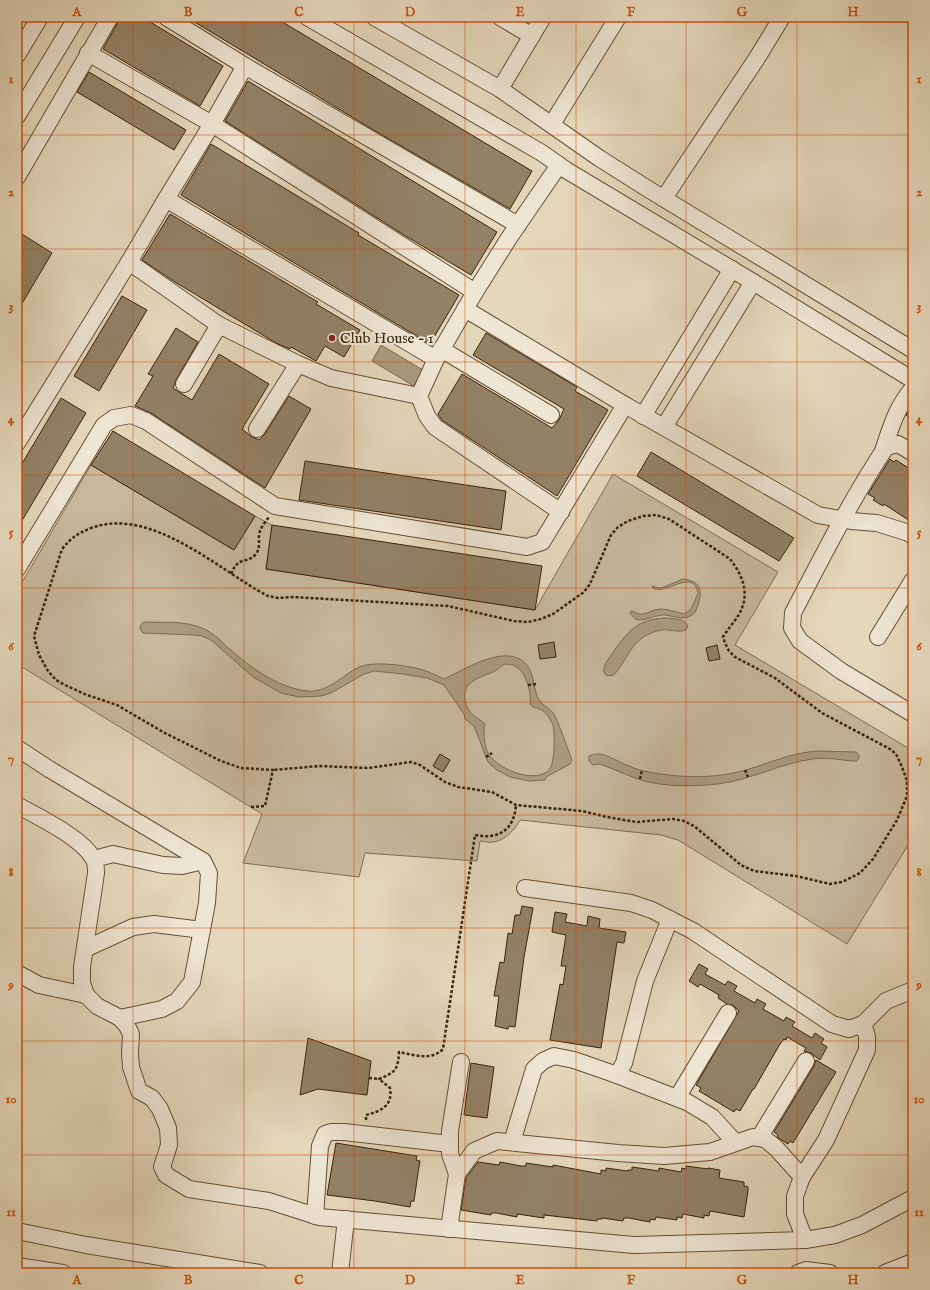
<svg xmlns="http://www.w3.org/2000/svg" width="930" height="1290" font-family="'IM FELL English',serif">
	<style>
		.green { fill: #c8b89d; stroke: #816e53 }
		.water { fill: #ab9a7e; stroke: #7e6a4f; fill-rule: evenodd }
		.building { fill: #938166; stroke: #3a2309 }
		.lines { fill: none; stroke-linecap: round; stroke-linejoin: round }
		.minor-casing { stroke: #655036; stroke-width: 18 }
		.path { stroke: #3a2309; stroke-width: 2.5; stroke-dasharray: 3 2; stroke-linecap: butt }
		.minor { stroke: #eee5d3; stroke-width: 16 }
		.grid { fill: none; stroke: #ce510c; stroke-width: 1; stroke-opacity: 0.55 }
		.poi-dot { fill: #8f2418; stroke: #eee5d3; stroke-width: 1.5 }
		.labels { text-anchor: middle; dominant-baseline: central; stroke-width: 4; stroke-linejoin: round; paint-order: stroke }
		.poi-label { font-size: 15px; fill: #3a2309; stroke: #eee5d3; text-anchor: start }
		.neatline { fill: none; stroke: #ce510c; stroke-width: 1.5 }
		.grid-label { font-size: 13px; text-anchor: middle; font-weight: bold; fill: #ce510c }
	</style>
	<rect width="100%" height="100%" fill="#e5d7bb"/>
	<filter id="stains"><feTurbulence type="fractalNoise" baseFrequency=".005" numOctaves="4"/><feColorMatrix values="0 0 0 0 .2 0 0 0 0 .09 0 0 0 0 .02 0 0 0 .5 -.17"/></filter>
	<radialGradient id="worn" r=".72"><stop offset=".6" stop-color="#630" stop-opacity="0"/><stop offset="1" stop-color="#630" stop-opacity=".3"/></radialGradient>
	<path class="green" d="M91,465L234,550L255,516L272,525L266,569L535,610L613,474L778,572L735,645L913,751V837L847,944L678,840L661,835L520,820C515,830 504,841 493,842C489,843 484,841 480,841L477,861L365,853L359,877L243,863L262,814L17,664V591Z"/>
	<g class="water">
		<polygon points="381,345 423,370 414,386 372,361"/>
		<path d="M683,579C700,581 703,589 698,605C696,609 696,613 692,615C683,621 674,616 665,615C654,615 648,620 640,620C635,620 633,617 630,613L631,611C635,612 638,615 642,614C648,614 654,609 660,609C685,610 686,625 698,593C693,567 666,596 653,588L652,586L659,588L664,587Z"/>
		<path d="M666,618C674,619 685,618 688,626L686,630C678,633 670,629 661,630C632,636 630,656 614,675L607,676L604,673C603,665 607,661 612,654C627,632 637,619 666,618Z"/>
		<path d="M144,622C163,623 186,620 204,629C213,633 219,639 226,646C249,666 275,687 307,691C328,693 341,676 359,667C373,661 401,665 416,668C426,670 435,675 444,679C466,669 513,638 530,670C534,678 534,688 537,696C541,706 549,707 554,714C561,728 566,745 572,760L570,764L546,777L545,780L529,781L510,777L497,770L488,762L474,726L465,719L464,714L444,685L427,678L403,674L374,671L364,674L331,693L321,696L299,697L281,693L253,677L211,640L202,636L194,635L143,633C139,629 139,625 144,622ZM506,664C509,665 513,664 515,666C526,671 532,694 530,704C533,708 535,707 539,709C546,711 550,719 553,725C555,734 555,764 549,770C534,785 494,768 487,751C484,742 483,733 485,724C481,720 476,718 472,714C463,705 461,689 473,681C479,677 486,675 493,672C499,670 500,665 506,664Z"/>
		<path d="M819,751L856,752L859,755V758L857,761H853C840,760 826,757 813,759C781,763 751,780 718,784C698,786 675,787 654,783C635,780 618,770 599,764L593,765L589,761V756C602,749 617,762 629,766C635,769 643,771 649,772C681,778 714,779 746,770C770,763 793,752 819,751Z"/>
	</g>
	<g class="building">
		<polygon points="119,17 142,17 223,66 200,106 103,49 118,22"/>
		<polygon points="186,17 274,17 532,171 510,209 377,132"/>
		<polygon points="89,72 186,130 174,150 77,92"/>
		<polygon points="248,81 497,232 471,275 404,235 225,121"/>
		<polygon points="211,144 359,233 358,235 459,295 430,344 181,195"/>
		<polygon points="170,214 318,302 316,304 360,330 344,357 325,346 316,361 291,347 290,349 276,343 175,282 142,260"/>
		<polygon points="17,231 52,253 17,312"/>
		<polygon points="122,296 147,310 99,391 74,376"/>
		<polygon points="176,328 198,342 176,380 173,388 179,392 192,400 219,354 269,384 242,429 252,437 259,440 265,434 289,396 311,409 265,488 151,413 135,406 153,376 148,374"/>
		<polygon points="486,333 577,387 575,391 608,410 557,496 442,420 438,414 462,374 552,428 559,420 564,409 473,355"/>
		<polygon points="61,398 86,413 17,529 17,472"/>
		<polygon points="913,404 913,420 906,415"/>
		<polygon points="113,431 255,516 234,550 91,465"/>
		<polygon points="651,452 794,538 779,561 637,476"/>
		<polygon points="890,459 894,462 896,460 913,471 913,523 884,504 883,506 873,500 875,498 868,494"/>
		<polygon points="305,461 506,491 501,530 299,500"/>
		<polygon points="272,525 542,566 535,610 266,569"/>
		<polygon points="554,642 556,657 540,659 538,645"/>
		<polygon points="717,645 720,659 709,661 706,648"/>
		<polygon points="440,754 450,760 443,772 433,766"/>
		<polygon points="522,906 533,908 524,957 515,1027 509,1026 508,1029 495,1026 499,996 494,996 500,962 504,963 508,933 512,934 515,915 520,915"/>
		<polygon points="555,912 567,914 565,922 587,926 588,916 600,919 599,928 626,932 624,943 617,942 601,1048 550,1040 560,984 563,985 566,966 561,966 566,935 552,932"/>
		<polygon points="699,964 708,969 705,974 725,985 728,981 737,986 734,991 755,1003 757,999 766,1004 763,1009 784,1021 786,1017 795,1022 792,1026 812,1038 815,1033 824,1039 821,1043 827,1047 820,1060 811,1053 804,1051 806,1048 787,1037 786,1040 784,1039 780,1044 754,1089 753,1089 740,1111 736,1109 734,1112 699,1091 701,1088 696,1085 739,1011 733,1005 727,1004 718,998 719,995 700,984 698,987 689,981"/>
		<polygon points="308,1038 371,1061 367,1095 318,1089 300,1095"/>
		<polygon points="816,1060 836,1072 793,1143 790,1141 788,1144 777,1137 778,1135 774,1132 814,1066"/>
		<polygon points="471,1063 494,1067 487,1118 464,1115"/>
		<polygon points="336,1143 417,1156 416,1160 420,1161 418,1173 414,1201 411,1201 410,1207 375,1201 327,1195"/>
		<polygon points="478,1162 499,1165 500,1162 521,1166 526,1166 526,1163 553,1167 553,1165 601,1174 601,1170 606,1171 606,1168 628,1171 628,1170 632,1170 632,1167 659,1171 659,1168 681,1172 682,1168 686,1169 686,1166 708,1169 708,1168 720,1170 719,1178 744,1182 744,1186 748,1187 748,1191 744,1217 710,1211 709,1216 704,1215 704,1218 683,1214 682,1218 677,1217 677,1220 656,1217 655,1220 650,1219 650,1222 629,1218 624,1218 623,1221 602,1218 602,1219 597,1219 597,1221 544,1215 544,1218 517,1214 517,1217 496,1213 491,1213 491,1215 461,1210 466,1178"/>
	</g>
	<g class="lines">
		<defs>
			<g id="minor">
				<polyline points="166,17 245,66 518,225"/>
				<polyline points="307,17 542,153 566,170 753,282 913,380"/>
				<polyline points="374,17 500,89 599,158 648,189 913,350"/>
				<polyline points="500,17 532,36"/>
				<polyline points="88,53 212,124 475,292"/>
				<polyline points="17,55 40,17"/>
				<polyline points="500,89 543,17"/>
				<polyline points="17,116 77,17"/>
				<polyline points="552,124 618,17"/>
				<polyline points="559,165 509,238 475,292 436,359 419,396 427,416 435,427 561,512"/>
				<polyline points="17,177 110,17"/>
				<polyline points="664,198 757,58 782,17"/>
				<polyline points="166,199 436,359"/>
				<polyline points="129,262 219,325 298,364 331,378 419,396"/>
				<polyline points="465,309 625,405 818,515 851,521 877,523 909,533 913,536"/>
				<polyline points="441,349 551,415"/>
				<polyline points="184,384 219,325"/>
				<polyline points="643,416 732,269"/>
				<polyline points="664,427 753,282"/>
				<polyline points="257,429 298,364"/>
				<polyline points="17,443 129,262 166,199 212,124 245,66"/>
				<path d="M883,451C891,427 896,408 913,388"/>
				<path d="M913,453L898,444L886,447C851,500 822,557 793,613L792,628L800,641L841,671L913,714"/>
				<polyline points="17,569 104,425 114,418 131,415 146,421 275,506 527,547 542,542 625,405"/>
				<polyline points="878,637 913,580"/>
				<polyline points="17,748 49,769 203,861 209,873 207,903 192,982 177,1001 162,1009 120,1018"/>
				<path d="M17,805C38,817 81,837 93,858C96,862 96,868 96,873L82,967V983L86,995L97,1006L120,1018L127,1026L131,1034L130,1053L131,1067L139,1091L152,1098L160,1109L168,1128L169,1145L162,1167L166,1175L189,1189L269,1201L319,1217L634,1245L805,1240L835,1235L862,1225L913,1198"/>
				<polyline points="94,859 113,854 163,865 182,866 203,861"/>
				<polyline points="525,888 631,903 652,910 693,931 832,1024 849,1029 863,1024 886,1001 913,990"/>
				<polyline points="85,949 133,927 154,924 202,930"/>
				<polyline points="17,973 39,985 86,995"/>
				<polyline points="617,1075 624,1063 645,981 670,919"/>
				<polyline points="677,1098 728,1013"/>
				<polyline points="759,1138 806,1061"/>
				<polyline points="512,1142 534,1069 543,1061 554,1056 574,1060 617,1075 687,1102 712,1117 735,1142"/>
				<polyline points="457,1174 450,1154 450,1131 461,1062"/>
				<polyline points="315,1216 320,1146 325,1134 331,1132 344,1132 450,1144"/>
				<polyline points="449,1229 457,1174 474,1151 497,1141 618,1153 664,1156 710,1152 753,1137 765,1139 776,1148 802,1177"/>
				<polyline points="17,1231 86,1245 260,1273"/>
				<polyline points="805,1240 795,1214 795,1196 802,1177 826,1140 867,1050 867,1036 863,1024"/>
				<polyline points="17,1266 63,1273"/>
				<polyline points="340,1273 346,1219"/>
				<polyline points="798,1273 806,1270 830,1273"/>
				<polyline points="885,1273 913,1262"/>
			</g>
		</defs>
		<use href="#minor" class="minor-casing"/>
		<g class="path">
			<path d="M231,574C239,555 245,565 255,555C262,548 257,539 260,531C262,526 266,521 269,517"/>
			<polyline points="528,685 537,684"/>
			<polyline points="486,757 492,753"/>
			<polyline points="745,770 748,777"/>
			<polyline points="640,779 642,770"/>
			<path d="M251,807L265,806L273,770L241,768L221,761L163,732L117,705L87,695L67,686L56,680L48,671L39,655L34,636L62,549C72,537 77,534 91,528C152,506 218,570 268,596L278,598L293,597L448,606L514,621L528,622L541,619L553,614L584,592L590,584L611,535L618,527L628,521L643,516L656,515L669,519L730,559C741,573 749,590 742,608C739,617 729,627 723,637L725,643L729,651L735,657L775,678L822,713L890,749L896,754L902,767L907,781V796L897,820L873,859L860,873L842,882L830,884L796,876L754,871L741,865L694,826L684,821L673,819L636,822L607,817L582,811L516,805L492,792L458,787L445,782L420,765L411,762L368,768L319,766L273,770"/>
			<polyline points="369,1078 379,1079"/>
			<path d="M366,1120V1115C381,1111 393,1106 390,1088L379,1079C395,1072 398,1071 399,1052C414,1055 432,1061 443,1049L475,835C500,840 514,829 516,805"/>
		</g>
		<use href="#minor" class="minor"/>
	</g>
	<path class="grid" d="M133,17V1273M244,17V1273M354,17V1273M465,17V1273M576,17V1273M686,17V1273M797,17V1273M17,135H913M17,249H913M17,362H913M17,475H913M17,588H913M17,702H913M17,815H913M17,928H913M17,1041H913M17,1155H913"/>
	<circle class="poi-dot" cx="332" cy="338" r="4"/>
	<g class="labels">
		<g class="poi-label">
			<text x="340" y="338">Club House - 1</text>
		</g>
	</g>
	<rect width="930" height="1290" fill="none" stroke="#e5d7bb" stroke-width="44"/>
	<rect x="22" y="22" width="886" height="1246" class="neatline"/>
	<g class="grid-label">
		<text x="77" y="16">A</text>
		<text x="188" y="16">B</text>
		<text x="299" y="16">C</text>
		<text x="410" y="16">D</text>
		<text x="520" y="16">E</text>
		<text x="631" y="16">F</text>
		<text x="742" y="16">G</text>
		<text x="853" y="16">H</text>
		<text x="11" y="83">1</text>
		<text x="919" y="83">1</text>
		<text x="11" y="196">2</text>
		<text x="919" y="196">2</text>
		<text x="11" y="310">3</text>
		<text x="919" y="310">3</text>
		<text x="11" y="423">4</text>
		<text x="919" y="423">4</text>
		<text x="11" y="536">5</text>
		<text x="919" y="536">5</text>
		<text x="11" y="650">6</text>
		<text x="919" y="650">6</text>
		<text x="11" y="763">7</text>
		<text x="919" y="763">7</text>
		<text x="11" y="876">8</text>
		<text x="919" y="876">8</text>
		<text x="11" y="989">9</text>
		<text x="919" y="989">9</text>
		<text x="11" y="1103">10</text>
		<text x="919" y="1103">10</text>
		<text x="11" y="1216">11</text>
		<text x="919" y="1216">11</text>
		<text x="77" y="1284">A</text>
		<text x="188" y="1284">B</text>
		<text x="299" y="1284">C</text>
		<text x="410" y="1284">D</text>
		<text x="520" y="1284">E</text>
		<text x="631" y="1284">F</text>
		<text x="742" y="1284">G</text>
		<text x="853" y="1284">H</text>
	</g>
	<rect width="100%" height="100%" filter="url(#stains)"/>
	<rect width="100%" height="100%" fill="url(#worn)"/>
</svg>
